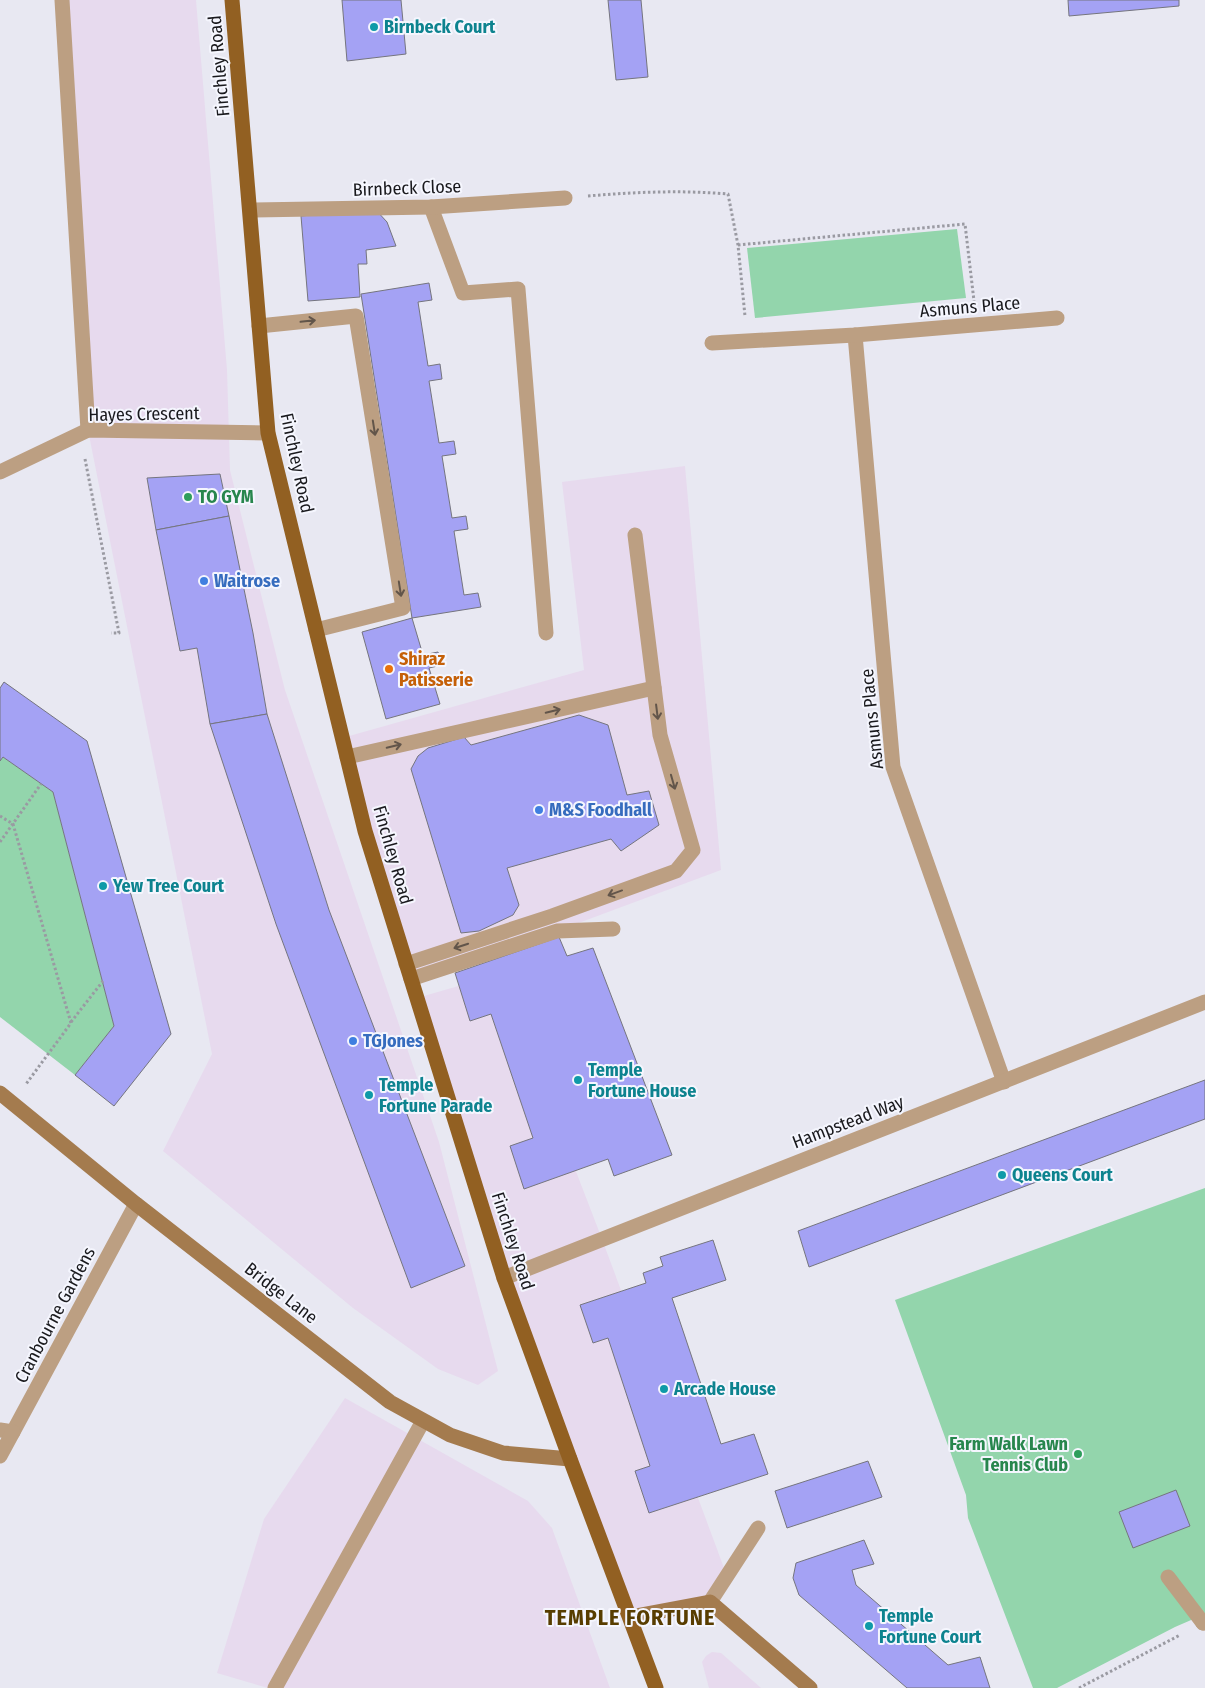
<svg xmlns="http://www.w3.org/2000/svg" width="1205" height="1688" font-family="'Fira Sans Condensed',sans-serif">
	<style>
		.commercial { fill: #e7daee }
		.green { fill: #93d5ac }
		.building { fill: #a4a2f4; stroke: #75757e }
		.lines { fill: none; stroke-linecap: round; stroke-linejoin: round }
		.path { stroke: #9a9aa2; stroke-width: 3; stroke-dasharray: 2.5 2.5; stroke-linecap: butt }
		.lane { stroke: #bc9f82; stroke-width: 15 }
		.street { stroke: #bc9f82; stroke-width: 15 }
		.secondary { stroke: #a47b4e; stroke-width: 15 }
		.primary { stroke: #926022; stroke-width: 15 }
		.oneway { stroke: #62554a }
		.culture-dot { fill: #0f9aa8; stroke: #f5f6fe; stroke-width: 2 }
		.leisure-dot { fill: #2e9e5b; stroke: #f5f6fe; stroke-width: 2 }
		.shop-dot { fill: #3f7fe0; stroke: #f5f6fe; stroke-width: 2 }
		.food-dot { fill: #e8710a; stroke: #f5f6fe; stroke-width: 2 }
		.labels { text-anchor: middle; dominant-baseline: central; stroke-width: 4; stroke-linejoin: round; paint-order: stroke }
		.culture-label { font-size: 18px; font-weight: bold; fill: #0d838f; stroke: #f5f6fe; text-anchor: start }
		.street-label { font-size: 18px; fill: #19191d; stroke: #f5f6fe }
		.leisure-label { font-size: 18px; font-weight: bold; fill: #27864d; stroke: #f5f6fe; text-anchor: start }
		.shop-label { font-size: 18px; font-weight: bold; fill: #366cbe; stroke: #f5f6fe; text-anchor: start }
		.food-label { font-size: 18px; font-weight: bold; fill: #c56008; stroke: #f5f6fe; text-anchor: start }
		.district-label { font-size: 22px; font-weight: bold; letter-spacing: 1px; fill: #583d00; stroke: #f5f6fe }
	</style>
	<rect width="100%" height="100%" fill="#e8e8f2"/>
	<g class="commercial">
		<polygon points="62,0 196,0 227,370 230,470 285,690 439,1142 498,1371 478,1385 438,1369 353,1308 163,1151 212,1054 88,430"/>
		<polygon points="685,466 721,870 412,985 342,738 584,670 562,482"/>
		<polygon points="500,974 602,1239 727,1576 710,1602 630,1617 570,1459 417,998"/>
		<polygon points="345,1398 528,1501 552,1528 610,1688 268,1688 217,1673 264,1519"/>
		<polygon points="712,1652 721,1653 761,1688 709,1688 702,1662 706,1656"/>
	</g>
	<g class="green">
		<polygon points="957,229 966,298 755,318 747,248"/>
		<polygon points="3,757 53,792 114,1026 75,1075 0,1017 0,761"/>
		<polygon points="1205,1188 1205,1614 1175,1627 1057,1688 1033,1688 968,1518 966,1495 895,1300"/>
	</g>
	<g class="building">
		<polygon points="342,0 401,0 406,54 347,61"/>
		<polygon points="608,0 641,0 648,77 616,80"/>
		<polygon points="1068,0 1179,0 1179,6 1069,16"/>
		<polygon points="375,209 387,222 396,246 366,250 367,264 358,264 360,297 308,301 301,216"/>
		<polygon points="429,283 432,300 418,302 428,366 440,364 442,379 429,381 439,443 454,441 456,454 442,456 452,518 466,516 468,529 454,531 464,595 478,593 481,607 412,618 361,294"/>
		<polygon points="220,474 229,516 156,530 147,478"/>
		<polygon points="229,516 253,633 267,714 210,724 197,648 180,651 156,530"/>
		<polygon points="412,618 423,655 438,652 442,665 429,668 440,704 386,719 362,632"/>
		<polygon points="4,682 87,741 171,1034 114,1106 75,1075 114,1026 53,792 3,757 0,761 0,688"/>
		<polygon points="267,714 329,910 465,1266 411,1288 276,924 210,724"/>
		<polygon points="579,715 608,725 627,795 649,791 659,825 621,851 611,839 507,868 519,905 513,915 479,931 461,933 411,769 418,756 428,748 464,737 471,745"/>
		<polygon points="559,937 567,956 593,948 672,1155 614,1176 608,1159 524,1189 510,1146 533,1138 491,1014 470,1021 455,973"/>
		<polygon points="1205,1080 1205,1119 809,1267 798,1231"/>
		<polygon points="713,1240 726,1280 672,1298 721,1444 754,1434 768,1474 649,1513 635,1471 650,1466 608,1338 593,1343 580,1305 646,1283 643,1273 663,1266 660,1257"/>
		<polygon points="868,1461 882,1497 787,1528 775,1491"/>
		<polygon points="1176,1490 1190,1526 1133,1548 1119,1512"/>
		<polygon points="864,1540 874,1564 852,1570 856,1585 948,1665 980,1657 990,1688 907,1688 799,1595 793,1578 796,1563"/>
	</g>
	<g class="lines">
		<g class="path">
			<path d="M588,196C635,192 681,190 728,194L738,245L745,316"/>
			<polyline points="738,245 965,224 974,301"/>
			<polyline points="85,459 119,633 111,633"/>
			<polyline points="0,816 13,824 71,1023 26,1084"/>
			<polyline points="0,842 41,784"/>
			<polyline points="71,1022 103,981"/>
			<polyline points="1079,1688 1180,1635"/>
		</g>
		<g class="lane">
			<polyline points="62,0 88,430"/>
			<polyline points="431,207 463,293 518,289 546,633"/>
			<polyline points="259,326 356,316 403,608 316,630"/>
			<polyline points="347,757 654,688"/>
			<polyline points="406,964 552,916 676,871 693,850 660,735 635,535"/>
			<polyline points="411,979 557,931 613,929"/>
			<polyline points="1168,1577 1203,1623"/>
			<polyline points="710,1602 758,1528"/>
			<polyline points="275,1688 423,1421"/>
		</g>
		<g class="street">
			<polyline points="250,210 431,207 565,198"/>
			<polyline points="855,335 893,767 1004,1082"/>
			<polyline points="712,343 855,335 1057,318"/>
			<polyline points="0,472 88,430 268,433"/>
			<polyline points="504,1278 1205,1002"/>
			<polyline points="0,1430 13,1432 136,1204"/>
			<polyline points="0,1456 13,1432"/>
			<polyline points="1203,1623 1205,1622"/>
		</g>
		<g class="secondary">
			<polyline points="0,1093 136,1204 390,1402 450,1435 503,1453 570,1459"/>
			<polyline points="630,1617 710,1602 810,1688"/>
		</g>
		<polyline class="primary" points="232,0 268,433 365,831 504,1278 570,1459 656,1688"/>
	</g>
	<defs><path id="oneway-shaft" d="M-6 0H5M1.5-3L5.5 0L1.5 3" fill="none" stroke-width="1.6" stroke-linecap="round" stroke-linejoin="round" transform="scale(1.25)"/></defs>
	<g class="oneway">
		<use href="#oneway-shaft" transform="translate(308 321) rotate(-6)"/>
		<use href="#oneway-shaft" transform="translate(374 428) rotate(81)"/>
		<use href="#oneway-shaft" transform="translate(400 589) rotate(81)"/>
		<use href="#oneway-shaft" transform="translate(553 711) rotate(-13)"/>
		<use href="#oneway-shaft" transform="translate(657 712) rotate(83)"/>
		<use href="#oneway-shaft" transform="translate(394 746) rotate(-13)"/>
		<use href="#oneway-shaft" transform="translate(673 782) rotate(74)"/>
		<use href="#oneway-shaft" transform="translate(615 893) rotate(160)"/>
		<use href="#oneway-shaft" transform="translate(461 946) rotate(162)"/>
	</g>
	<g class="culture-dot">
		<circle cx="374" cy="27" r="5"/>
		<circle cx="103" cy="886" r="5"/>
		<circle cx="578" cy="1080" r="5"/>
		<circle cx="369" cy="1095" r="5"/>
		<circle cx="1002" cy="1175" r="5"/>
		<circle cx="664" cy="1389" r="5"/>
		<circle cx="869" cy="1626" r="5"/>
	</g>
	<g class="leisure-dot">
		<circle cx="188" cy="497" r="5"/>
		<circle cx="1078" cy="1454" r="5"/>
	</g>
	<g class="shop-dot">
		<circle cx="204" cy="581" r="5"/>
		<circle cx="539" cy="810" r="5"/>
		<circle cx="353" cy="1041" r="5"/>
	</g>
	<circle class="food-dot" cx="389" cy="669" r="5"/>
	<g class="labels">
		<g class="culture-label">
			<text x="384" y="27">Birnbeck Court</text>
			<text x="113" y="886">Yew Tree Court</text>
			<text x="588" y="1070">Temple<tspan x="588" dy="21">Fortune House</tspan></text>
			<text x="379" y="1085">Temple<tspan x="379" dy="21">Fortune Parade</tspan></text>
			<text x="1012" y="1175">Queens Court</text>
			<text x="674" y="1389">Arcade House</text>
			<text x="879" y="1616">Temple<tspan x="879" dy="21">Fortune Court</tspan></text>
		</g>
		<g class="street-label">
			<text transform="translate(219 66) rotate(-95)">Finchley Road</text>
			<text transform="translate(407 188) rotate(-2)">Birnbeck Close</text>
			<text transform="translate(970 307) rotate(-5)">Asmuns Place</text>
			<text transform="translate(144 414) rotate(-1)">Hayes Crescent</text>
			<text transform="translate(297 463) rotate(78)">Finchley Road</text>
			<text transform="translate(872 719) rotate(-96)">Asmuns Place</text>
			<text transform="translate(393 855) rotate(74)">Finchley Road</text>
			<text transform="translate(848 1122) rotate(-21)">Hampstead Way</text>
			<text transform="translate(513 1241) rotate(72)">Finchley Road</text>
			<text transform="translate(281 1293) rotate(38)">Bridge Lane</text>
			<text transform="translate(55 1315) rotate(-62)">Cranbourne Gardens</text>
		</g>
		<g class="leisure-label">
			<text x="198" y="497">TO GYM</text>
			<text x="1068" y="1444" text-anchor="end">Farm Walk Lawn<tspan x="1068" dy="21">Tennis Club</tspan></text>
		</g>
		<g class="shop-label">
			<text x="214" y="581">Waitrose</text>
			<text x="549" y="810">M&amp;S Foodhall</text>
			<text x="363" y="1041">TGJones</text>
		</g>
		<g class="food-label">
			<text x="399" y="659">Shiraz<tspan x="399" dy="21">Patisserie</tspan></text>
		</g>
		<g class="district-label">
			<text x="630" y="1617">TEMPLE FORTUNE</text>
		</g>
	</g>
</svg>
